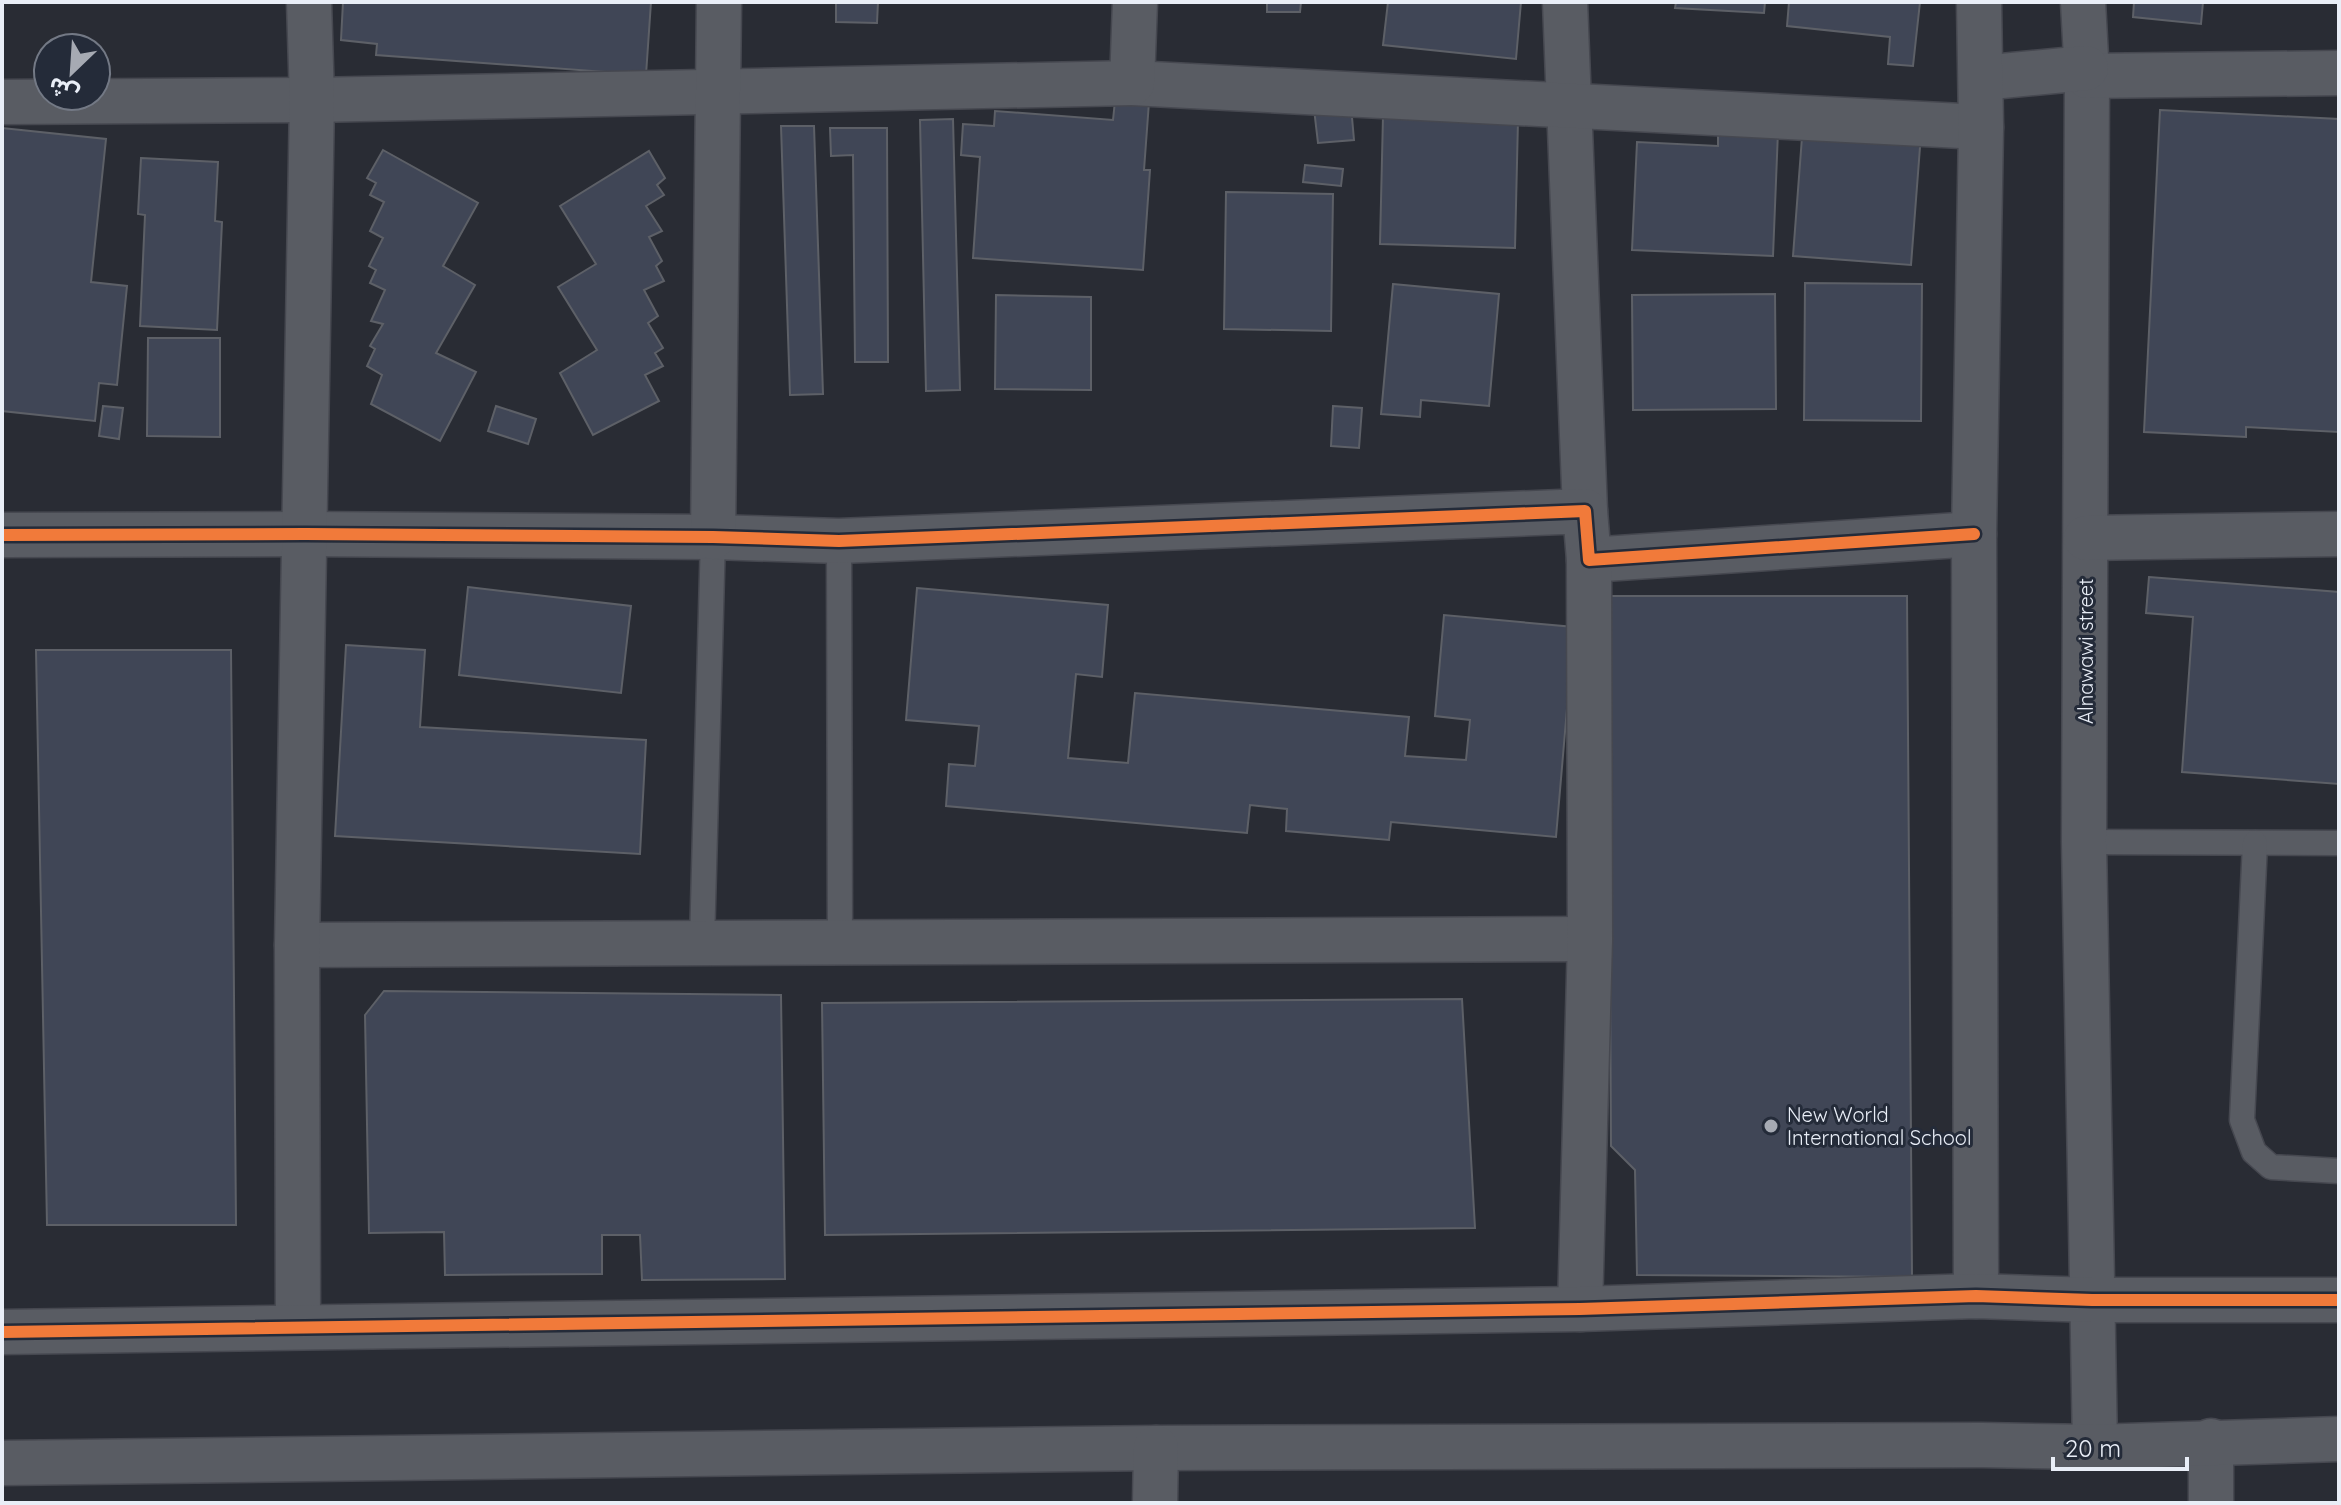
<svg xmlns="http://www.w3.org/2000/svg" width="2341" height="1505" font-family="Quicksand,'Noto Sans Arabic',sans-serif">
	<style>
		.building { fill: #404656; stroke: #5d6067; stroke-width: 2 }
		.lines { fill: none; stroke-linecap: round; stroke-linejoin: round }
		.lane-casing { stroke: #464850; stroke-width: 27 }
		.street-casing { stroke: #464850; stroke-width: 47 }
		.lane { stroke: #595c63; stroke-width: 24 }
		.street { stroke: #595c63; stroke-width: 44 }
		.cycleway-casing { stroke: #242b39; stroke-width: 17 }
		.cycleway { stroke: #f17a3a; stroke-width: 12 }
		.poi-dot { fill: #a6aab3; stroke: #242b39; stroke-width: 3 }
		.labels { text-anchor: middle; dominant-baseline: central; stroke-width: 6; stroke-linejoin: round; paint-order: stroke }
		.street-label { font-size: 20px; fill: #e9eef7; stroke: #242b39 }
		.poi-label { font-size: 20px; fill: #e9eef7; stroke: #242b39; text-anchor: start }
	</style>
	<rect width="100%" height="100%" fill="#292c34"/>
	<g class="building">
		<polygon points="343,2 651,2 646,75 376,55 377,44 341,40"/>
		<polygon points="836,2 878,2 877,23 836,22"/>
		<polygon points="1267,2 1301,2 1300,12 1267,12"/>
		<polygon points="1388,2 1521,2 1516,59 1383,45"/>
		<polygon points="1676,2 1765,2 1764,13 1675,8"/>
		<polygon points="1789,2 1920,2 1913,66 1888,64 1890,37 1787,26"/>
		<polygon points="2134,2 2203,2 2201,24 2133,17"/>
		<polygon points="1115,101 1149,102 1144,170 1150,170 1143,270 973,258 980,157 961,155 963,124 994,126 995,111 1113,120"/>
		<polygon points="1351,106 1354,140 1318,143 1314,109"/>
		<polygon points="2160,110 2339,119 2339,432 2246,427 2246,437 2144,432"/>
		<polygon points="1383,116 1518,120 1515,248 1380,244"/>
		<polygon points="953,119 960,390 926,391 920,120"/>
		<polygon points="1803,124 1921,134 1911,265 1793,256"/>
		<polygon points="781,126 814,126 823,394 790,395"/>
		<polygon points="2,128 106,139 91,282 127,286 117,385 99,383 95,421 2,411"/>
		<polygon points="830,128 887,128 888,362 855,362 853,155 831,156"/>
		<polygon points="1718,129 1778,131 1773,256 1632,250 1637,142 1718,146"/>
		<polygon points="383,150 478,203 443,266 475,285 436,353 476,372 440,441 371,404 382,375 367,366 375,349 370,346 383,324 371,321 385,290 370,283 376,270 369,266 383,238 370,231 384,202 370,195 376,183 367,178"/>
		<polygon points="649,151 665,178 657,185 664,195 646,206 662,231 649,237 662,261 656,266 664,281 644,290 658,316 648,323 663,348 655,353 663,366 645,375 659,401 593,435 560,373 597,350 558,287 596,264 560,206"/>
		<polygon points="141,158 218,162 215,221 222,222 217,330 140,326 145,215 138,214"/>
		<polygon points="1305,165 1343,169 1341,186 1303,182"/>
		<polygon points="1226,192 1333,194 1331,331 1224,329"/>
		<polygon points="1805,283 1922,284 1921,421 1804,420"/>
		<polygon points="1393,284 1499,294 1489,406 1421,400 1420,417 1381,414"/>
		<polygon points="1775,294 1776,409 1633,410 1632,295"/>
		<polygon points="996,295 1091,297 1091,390 995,389"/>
		<polygon points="148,338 220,338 220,437 147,436"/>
		<polygon points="103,406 123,408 119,439 99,436"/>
		<polygon points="496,406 536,419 528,444 488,431"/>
		<polygon points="1333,406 1362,408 1359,448 1331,446"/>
		<polygon points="2149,577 2339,592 2339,784 2182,772 2193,617 2146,613"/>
		<polygon points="468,587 631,606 621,693 459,675"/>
		<polygon points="917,588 1108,605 1102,677 1076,674 1068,758 1128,763 1135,693 1409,717 1405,756 1466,760 1470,720 1435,716 1444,615 1574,627 1556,837 1391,822 1389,840 1286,831 1287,809 1250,805 1247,833 946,806 949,764 975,766 979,726 906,720"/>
		<polygon points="1608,596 1907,596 1912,1277 1637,1275 1635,1170 1611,1146"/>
		<polygon points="346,645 425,650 420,727 646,740 640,854 335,836"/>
		<polygon points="36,650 231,650 236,1225 47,1225"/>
		<polygon points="384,991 781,995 785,1279 642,1280 640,1235 602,1235 602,1274 445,1275 444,1232 369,1233 365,1015"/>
		<polygon points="1462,999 1475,1228 825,1235 822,1003"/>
	</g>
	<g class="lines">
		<defs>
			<g id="lane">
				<polyline points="839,541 840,942"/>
				<polyline points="2084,842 2339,843"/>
				<polyline points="2255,843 2242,1120 2254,1152 2271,1167 2339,1171"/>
				<polyline points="702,943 713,537"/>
			</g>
			<g id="street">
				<polyline points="1565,2 1585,511"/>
				<polyline points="2083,2 2087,76 2084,842 2095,1447"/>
				<polyline points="2087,76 2339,73"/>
				<polyline points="1981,78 2086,68"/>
				<polyline points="1132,83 1981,127"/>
				<polyline points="2,102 312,100 1132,83 1135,2"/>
				<polyline points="2,535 305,534 713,537 839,541 1585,511 1589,560 1974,534"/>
				<polyline points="713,537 719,2"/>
				<polyline points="2086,538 2339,534"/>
				<polyline points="297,945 1590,939"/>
				<polyline points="1976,1296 1974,534 1981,127 1979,2"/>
				<polyline points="1580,1309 1590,939 1589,560"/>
				<polyline points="298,1327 297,945 312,100 309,2"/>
				<polyline points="2,1332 1580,1309 1976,1296 2092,1300 2339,1300"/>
				<polyline points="2211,1441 2211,1503"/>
				<polyline points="2,1463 1156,1448 1982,1445 2095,1447 2339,1439"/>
				<polyline points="1155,1503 1156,1448"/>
			</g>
		</defs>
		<use href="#lane" class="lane-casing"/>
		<use href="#street" class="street-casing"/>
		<use href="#lane" class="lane"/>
		<use href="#street" class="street"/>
		<defs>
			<g id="cycleway">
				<polyline points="2,535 305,534 713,537 839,541 1585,511 1589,560 1974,534"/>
				<polyline points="2,1332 1580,1309 1976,1296 2092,1300 2339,1300"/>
			</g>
		</defs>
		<use href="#cycleway" class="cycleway-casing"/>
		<use href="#cycleway" class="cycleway"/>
	</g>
	<circle class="poi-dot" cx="1771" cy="1126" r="8"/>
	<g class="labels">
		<g class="street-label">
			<text transform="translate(2085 651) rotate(-90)">Alnawawi street</text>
		</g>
		<g class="poi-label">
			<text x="1787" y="1114">New World<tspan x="1787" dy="23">International School</tspan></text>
		</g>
	</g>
	<rect width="2341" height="1505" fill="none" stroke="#e9eef7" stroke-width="8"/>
	<g transform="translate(72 72) rotate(205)"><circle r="38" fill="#242b39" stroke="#737985" stroke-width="2"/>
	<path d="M0-6L14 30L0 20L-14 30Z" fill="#a6aab3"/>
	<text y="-12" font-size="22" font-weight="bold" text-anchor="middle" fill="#e9eef7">ش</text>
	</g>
	<path d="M2053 1457v12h134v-12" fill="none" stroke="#e9eef7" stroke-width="4"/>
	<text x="2065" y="1457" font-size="24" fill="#e9eef7" stroke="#242b39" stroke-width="6" paint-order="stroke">20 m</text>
</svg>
